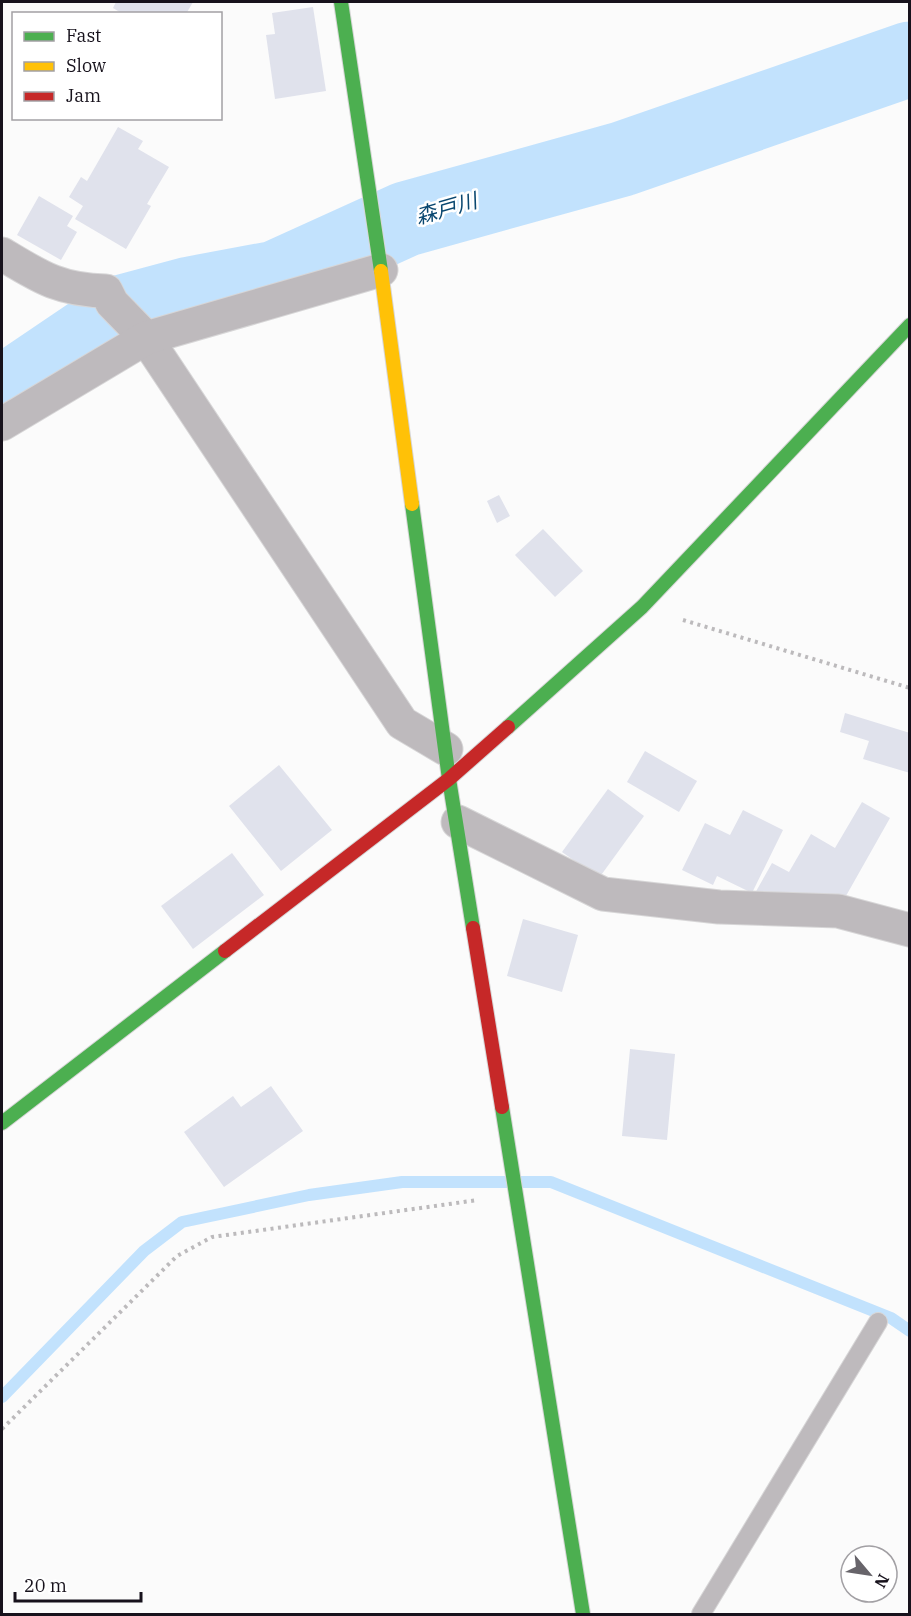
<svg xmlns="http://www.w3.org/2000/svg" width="911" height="1616" font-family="'IBM Plex Serif','Noto Sans JP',serif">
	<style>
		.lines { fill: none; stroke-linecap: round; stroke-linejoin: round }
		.stream { stroke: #c2e2fd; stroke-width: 12 }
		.river { stroke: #c2e2fd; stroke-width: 75 }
		.building { fill: #e0e2ec }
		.lane-casing { stroke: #d7d6d7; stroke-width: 20 }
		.street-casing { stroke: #d7d6d7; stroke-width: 35 }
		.fast-casing { stroke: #d7d6d7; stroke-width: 16 }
		.slow-casing { stroke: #d7d6d7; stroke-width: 16 }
		.jam-casing { stroke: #d7d6d7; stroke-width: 16 }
		.path { stroke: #bcbabc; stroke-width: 4; stroke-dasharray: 3 4.5; stroke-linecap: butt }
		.lane { stroke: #bebabd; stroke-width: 18 }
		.street { stroke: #bebabd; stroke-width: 33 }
		.fast { stroke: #4caf50; stroke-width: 14 }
		.slow { stroke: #ffc107; stroke-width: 14 }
		.jam { stroke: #c62828; stroke-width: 14 }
		.labels { text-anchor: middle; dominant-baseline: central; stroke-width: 5; stroke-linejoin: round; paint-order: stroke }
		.water-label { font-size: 21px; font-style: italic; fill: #094770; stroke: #fff }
	</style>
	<rect width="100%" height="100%" fill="#fbfbfb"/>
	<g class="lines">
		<polyline class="stream" points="2,1397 144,1251 182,1222 309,1195 402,1182 551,1182 891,1318 910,1331"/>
		<polyline class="river" points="2,394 123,312 190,294 276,278 406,219 622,159 910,59"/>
	</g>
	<g class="building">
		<polygon points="116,2 193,2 186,14 123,14 113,8"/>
		<polygon points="313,7 326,91 275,99 266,35 275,34 272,13"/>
		<polygon points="118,127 143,141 138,149 169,167 147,204 151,206 126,249 75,219 83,206 69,197 81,177 87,181"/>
		<polygon points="39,196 73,216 67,226 77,232 61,260 17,235"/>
		<polygon points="499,495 510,516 497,523 487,501"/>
		<polygon points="543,529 583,571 555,597 515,555"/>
		<polygon points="845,713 910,733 910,773 863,759 869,741 840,732"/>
		<polygon points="645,751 697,781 679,812 627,782"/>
		<polygon points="279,765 332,830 281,871 229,806"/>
		<polygon points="608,789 644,816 599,878 562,852"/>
		<polygon points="862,802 890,818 842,903 750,902 772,863 789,872 811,834 835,848"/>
		<polygon points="743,810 783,830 752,893 717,876 713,885 682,870 705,823 730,835"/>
		<polygon points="232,853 264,895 193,949 161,906"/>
		<polygon points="523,919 578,935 562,992 507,976"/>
		<polygon points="630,1049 675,1054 667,1140 622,1136"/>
		<polygon points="271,1086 303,1131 224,1187 184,1132 233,1096 241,1107"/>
	</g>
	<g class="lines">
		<defs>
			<polyline id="lane" points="701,1614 878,1322"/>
			<g id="street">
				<path d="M2,254C40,277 59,290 106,291L112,303L146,338L402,723L446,749"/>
				<polyline points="2,424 146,338 381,270"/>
				<polyline points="458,822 603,894 719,907 838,911 910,930"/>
			</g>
			<g id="fast">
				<polyline points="341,2 381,271"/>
				<polyline points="412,504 449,779 473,928"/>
				<polyline points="508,727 642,607 910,325"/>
				<polyline points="502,1107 583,1614"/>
				<polyline points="2,1123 225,951"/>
			</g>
			<polyline id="slow" points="381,271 412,504"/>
			<g id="jam">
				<polyline points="473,928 502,1107"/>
				<polyline points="225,951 449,779 508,727"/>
			</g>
		</defs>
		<use href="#lane" class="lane-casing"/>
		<use href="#street" class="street-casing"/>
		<use href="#fast" class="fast-casing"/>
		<use href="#slow" class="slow-casing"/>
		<use href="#jam" class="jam-casing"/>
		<g class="path">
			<polyline points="683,620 910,688"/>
			<polyline points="2,1429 177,1256 212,1237 478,1200"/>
		</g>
		<use href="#lane" class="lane"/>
		<use href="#street" class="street"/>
		<use href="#fast" class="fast"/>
		<use href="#slow" class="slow"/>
		<use href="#jam" class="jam"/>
	</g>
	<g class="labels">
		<g class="water-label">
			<text transform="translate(446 208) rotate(-16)">森戸川</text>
		</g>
	</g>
	<rect width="911" height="1616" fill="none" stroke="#17121c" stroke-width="6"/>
	<rect x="12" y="12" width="210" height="108" fill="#ffffff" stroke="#a2a0a4" stroke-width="1.5"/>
	<rect x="24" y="32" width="30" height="9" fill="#4caf50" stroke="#a2a0a4" stroke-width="1.5"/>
	<text x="66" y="42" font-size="18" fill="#17121c">Fast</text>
	<rect x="24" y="62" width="30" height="9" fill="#ffc107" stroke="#a2a0a4" stroke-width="1.5"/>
	<text x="66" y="72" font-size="18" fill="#17121c">Slow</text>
	<rect x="24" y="92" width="30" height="9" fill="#c62828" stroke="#a2a0a4" stroke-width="1.5"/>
	<text x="66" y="102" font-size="18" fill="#17121c">Jam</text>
	<g transform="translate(869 1574) rotate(119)"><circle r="28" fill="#ffffff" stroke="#a2a0a4" stroke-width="1.5"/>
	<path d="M0-4.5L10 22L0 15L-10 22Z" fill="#67646a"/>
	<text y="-9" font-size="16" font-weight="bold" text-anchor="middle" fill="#17121c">N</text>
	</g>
	<path d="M15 1592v9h126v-9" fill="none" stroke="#17121c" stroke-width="3"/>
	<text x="24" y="1592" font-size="18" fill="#17121c" stroke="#ffffff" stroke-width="4.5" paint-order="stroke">20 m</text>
</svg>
